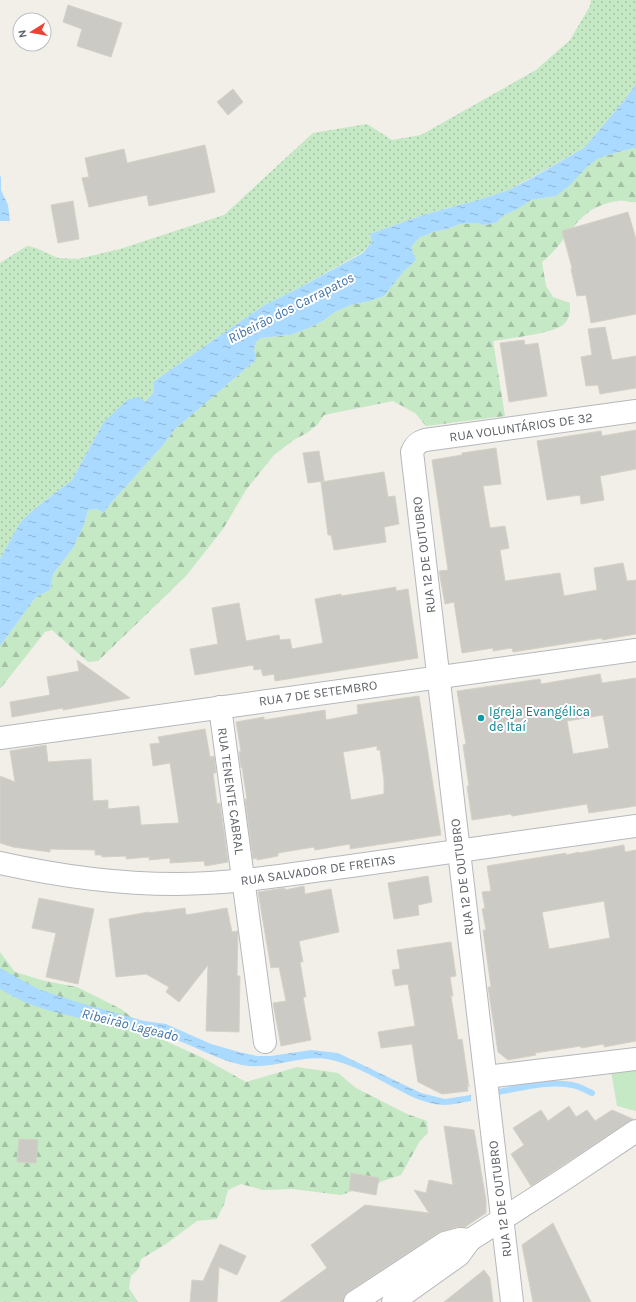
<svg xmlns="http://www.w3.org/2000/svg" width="636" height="1302" font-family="Karla,sans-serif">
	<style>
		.grass { fill: url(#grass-dots) }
		.forest { fill: url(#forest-firs) }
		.park { fill: #c5e8c5 }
		.water { fill: url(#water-ripples) }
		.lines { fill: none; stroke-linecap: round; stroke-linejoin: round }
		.stream { stroke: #aadaff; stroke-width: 6 }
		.building { fill: #cccac5; stroke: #d6d1c6; fill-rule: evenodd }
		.minor-casing { stroke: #b5b8bc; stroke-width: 24 }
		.minor { stroke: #fff; stroke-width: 22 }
		.culture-dot { fill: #0f9aa8; stroke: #fff; stroke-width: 1.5 }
		.labels { text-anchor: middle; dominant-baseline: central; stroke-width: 4; stroke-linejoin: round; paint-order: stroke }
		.street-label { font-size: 13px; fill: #5f6368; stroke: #fff }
		.culture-label { font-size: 13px; fill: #0d838f; stroke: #fff; text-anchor: start }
		.water-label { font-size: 14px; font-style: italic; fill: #4174aa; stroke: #fff }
	</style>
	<defs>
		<pattern id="grass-dots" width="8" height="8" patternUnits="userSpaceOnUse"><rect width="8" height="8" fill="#c5e8c5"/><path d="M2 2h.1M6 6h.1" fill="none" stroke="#a3c0a4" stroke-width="1.8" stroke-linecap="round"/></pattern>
		<pattern id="forest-firs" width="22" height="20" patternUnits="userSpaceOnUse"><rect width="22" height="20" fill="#c5e8c5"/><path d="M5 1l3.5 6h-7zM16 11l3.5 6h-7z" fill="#a3c0a4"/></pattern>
		<pattern id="water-ripples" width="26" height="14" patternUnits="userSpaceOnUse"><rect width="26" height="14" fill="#aadaff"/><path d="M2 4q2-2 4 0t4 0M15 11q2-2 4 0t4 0" fill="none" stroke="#8eb4d2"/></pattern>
	</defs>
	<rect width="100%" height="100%" fill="#f1efe8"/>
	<polygon class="grass" points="591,0 636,0 636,84 627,97 584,148 509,190 478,200 423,215 370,234 372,242 363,252 301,287 263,306 153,382 154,392 145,402 103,423 72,480 32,511 21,523 0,559 0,263 27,246 36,248 58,258 78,259 120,249 224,215 313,133 367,124 392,140 421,135 536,70 570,40 590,6"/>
	<g class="forest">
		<path d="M636,148V202C631,203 628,201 624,201C618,200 608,203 602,205C575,214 564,246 542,262L546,286L553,297L570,303C570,310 570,319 564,324C553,334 509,338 493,341L505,416L426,426L415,413L393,401L324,415L318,424L307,433L295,439L274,455L246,490L223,529L186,576L98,661L88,662L52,630L45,632L0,689V646L36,597L50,590L53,574L73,548L84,525L88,510L97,509L103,513L112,502L164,444L175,429L256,360L254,349L256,342L261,338L290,335L309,328L323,321L335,312L351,305L370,301L384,296L404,271L416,260L411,247L419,238L433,232L447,229L460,224L477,223L484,225L496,223L504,215L518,209L531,200L556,196L587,167L599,158L629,149Z"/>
		<polygon points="0,952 15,972 45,981 77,987 121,1009 159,1038 203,1058 246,1082 297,1067 338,1073 356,1088 407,1114 427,1121 428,1133 420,1141 401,1175 341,1195 292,1189 263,1190 241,1184 228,1190 224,1204 217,1219 197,1221 166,1244 141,1259 139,1268 131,1276 129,1288 138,1302 0,1302"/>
	</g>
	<polygon class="park" points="636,1061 636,1111 617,1106 610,1065"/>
	<g class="water">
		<polygon points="636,84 636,148 629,149 599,158 587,167 569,186 556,196 531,200 518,209 504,215 496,223 484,225 477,223 460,224 447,229 433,232 419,238 411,247 416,260 404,271 384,296 370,301 351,305 335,312 323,321 309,328 290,335 261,338 256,342 254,349 256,360 175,429 164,444 112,502 103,513 97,509 88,510 84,525 73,548 53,574 50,590 36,597 0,646 0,559 20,523 32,511 72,480 103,423 127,400 139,397 145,402 154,392 153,382 263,306 301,287 363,253 372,242 370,234 423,215 478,200 509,190 530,179 584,148 627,97"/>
		<polygon points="0,176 1,177 1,190 8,205 10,221 0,221"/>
		<path d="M0,968L38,989L77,1002L144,1021L166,1024L211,1044L239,1052L257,1056H271L311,1050L338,1053L421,1093L445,1099L471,1095V1101C463,1102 453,1105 444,1105C420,1104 400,1090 380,1080C365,1072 349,1064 332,1060C302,1053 272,1071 242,1065C218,1060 197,1047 174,1039C127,1022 74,1022 27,1003C18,999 9,994 0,989Z"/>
	</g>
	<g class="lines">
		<path class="stream" d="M492,1093C518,1089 546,1080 572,1085C579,1086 585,1090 592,1093"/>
	</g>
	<g class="building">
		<polygon points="68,5 122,23 111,57 77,46 82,29 63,22"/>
		<polygon points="233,89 243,102 228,115 217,102"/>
		<polygon points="205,145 215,192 149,206 147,195 89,207 82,178 89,177 85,158 124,149 127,163"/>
		<polygon points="73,201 79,239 58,243 51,205"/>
		<polygon points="628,212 636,239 636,314 591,323 586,295 577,296 571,269 572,268 562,231"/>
		<polygon points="605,327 612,360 636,356 636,388 600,394 598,385 586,386 581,357 592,355 588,329"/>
		<polygon points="524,340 525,345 538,343 547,396 509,402 500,343"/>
		<polygon points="636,430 636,469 600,476 604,500 581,504 580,495 547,500 537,441 601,431 602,436"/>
		<polygon points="496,448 501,484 483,486 490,528 505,526 509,548 500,550 505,581 560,573 564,596 597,590 594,568 623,563 627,581 636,580 636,634 602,640 602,638 513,652 512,648 493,651 493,648 462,653 454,602 445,604 439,571 448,570 432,460 462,455 462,453"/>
		<polygon points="319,451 324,481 308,483 303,453"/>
		<polygon points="384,472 388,497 395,496 399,524 384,527 386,542 334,550 331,535 328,535 321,482"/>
		<polygon points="396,587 396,591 408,589 418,658 275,681 274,674 263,676 261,669 254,670 253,665 195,675 190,649 218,644 212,608 239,603 246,641 279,635 280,640 290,639 292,649 323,643 315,599 341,594 341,596"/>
		<polygon points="77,660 130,698 63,710 63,708 12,717 10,702 50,695 47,677 79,671"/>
		<path d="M600,674L602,683L636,678V806L589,813L587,804L512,816L511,814L472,820L467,786H469L463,745L466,744L457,691L540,679L541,684ZM603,715L609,748L573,754L567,721Z"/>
		<path d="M419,696L441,835L350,849V844L315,850L314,847L278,853V856L257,860V858L253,859L245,799H247L242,767L241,768L239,752L241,751L236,722L264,717V720L325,710L326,720L358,714L357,705ZM377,746V750H380L384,780V794L351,800L343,752Z"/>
		<polygon points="205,729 210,757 214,756 216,773 213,773 217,804 220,803 228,862 205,866 204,861 170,863 170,858 149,860 149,857 126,859 126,856 102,857 102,855 95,855 95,850 50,849 50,852 13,847 0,843 0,776 15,782 10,751 46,745 48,762 91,759 93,801 108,800 108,809 139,806 141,825 179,823 170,763 153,766 150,744 160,743 158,737"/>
		<path d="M624,845L625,852L636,850V1041L604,1047V1044L581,1048V1046L535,1053L536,1055L508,1060L498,1052L488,987H491L483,930H486L482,909L485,908L482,892L491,891L487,866L566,853V855L579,852V853ZM604,901L610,938L549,949L542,912Z"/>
		<polygon points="428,876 432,902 418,905 419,915 394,919 388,883"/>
		<polygon points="304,886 305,894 331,889 339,932 299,941 303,962 300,962 306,997 303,997 311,1040 281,1046 273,1003 286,1001 279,967 271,968 258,892 285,888 285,890"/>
		<polygon points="39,898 94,909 78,984 46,977 56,933 32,928"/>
		<polygon points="185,908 186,915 227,908 232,932 238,931 237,976 240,976 239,1032 206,1031 208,965 179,1002 166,992 169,987 146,974 116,977 109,919 149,912 148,913"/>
		<polygon points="451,942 456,976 450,977 453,996 451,996 458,1040 462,1039 469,1087 467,1084 468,1091 442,1094 418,1082 412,1044 381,1048 378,1032 415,1026 408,984 395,986 392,970 400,969 397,950"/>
		<polygon points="569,1106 576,1117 587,1110 595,1121 612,1110 633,1119 531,1186 511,1154 524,1145 513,1128 541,1110 548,1121"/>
		<polygon points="444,1126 474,1130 486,1200 486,1213 465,1227 457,1227 438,1233 348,1292 344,1296 343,1302 280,1302 327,1268 311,1245 365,1205 429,1213 414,1190 426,1193 429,1180 453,1185"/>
		<polygon points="19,1139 38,1140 36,1163 17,1162"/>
		<polygon points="351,1173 379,1178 376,1195 349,1190"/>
		<polygon points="553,1223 591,1302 533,1302 522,1245"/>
		<polygon points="220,1244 246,1256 237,1275 219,1267 217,1302 190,1302 192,1280 203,1281"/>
		<polygon points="484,1270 490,1278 493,1302 444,1302"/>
	</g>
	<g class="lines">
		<defs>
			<g id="minor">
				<polyline points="220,707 265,1042"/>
				<polyline points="0,738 636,650"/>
				<path d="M0,863C58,876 117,884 176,884C237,884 298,873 358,865C451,852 543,839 636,826"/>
				<polyline points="486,1077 636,1059"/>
				<polyline points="355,1302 445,1243 460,1239 470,1240"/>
				<polyline points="393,1302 459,1255 470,1240 566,1178 636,1131"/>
				<path d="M512,1302L412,452C415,445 418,442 425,440L636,411"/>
			</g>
		</defs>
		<use href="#minor" class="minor-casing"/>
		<use href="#minor" class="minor"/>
	</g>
	<circle class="culture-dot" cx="481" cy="718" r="4"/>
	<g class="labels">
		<g class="street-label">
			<text transform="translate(521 427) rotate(-8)">RUA VOLUNTÁRIOS DE 32</text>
			<text transform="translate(424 555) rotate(-97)">RUA 12 DE OUTUBRO</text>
			<text transform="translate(318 693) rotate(-8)">RUA 7 DE SETEMBRO</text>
			<text transform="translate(231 791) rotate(82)">RUA TENENTE CABRAL</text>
			<text transform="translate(318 870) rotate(-8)">RUA SALVADOR DE FREITAS</text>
			<text transform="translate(462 877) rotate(-97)">RUA 12 DE OUTUBRO</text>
			<text transform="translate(500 1199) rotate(-97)">RUA 12 DE OUTUBRO</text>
		</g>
		<g class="culture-label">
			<text x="489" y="711">Igreja Evangélica<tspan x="489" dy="15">de Itaí</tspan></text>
		</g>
		<g class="water-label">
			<text transform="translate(291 308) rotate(-27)">Ribeirão dos Carrapatos</text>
			<text transform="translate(130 1025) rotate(14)">Ribeirão Lageado</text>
		</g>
	</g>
	<g transform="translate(32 32) rotate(259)"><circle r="19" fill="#ffffff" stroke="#bfc1c3"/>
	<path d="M0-3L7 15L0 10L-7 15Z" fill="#ea4335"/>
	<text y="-6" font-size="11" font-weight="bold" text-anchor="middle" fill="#5f6368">N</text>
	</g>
</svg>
